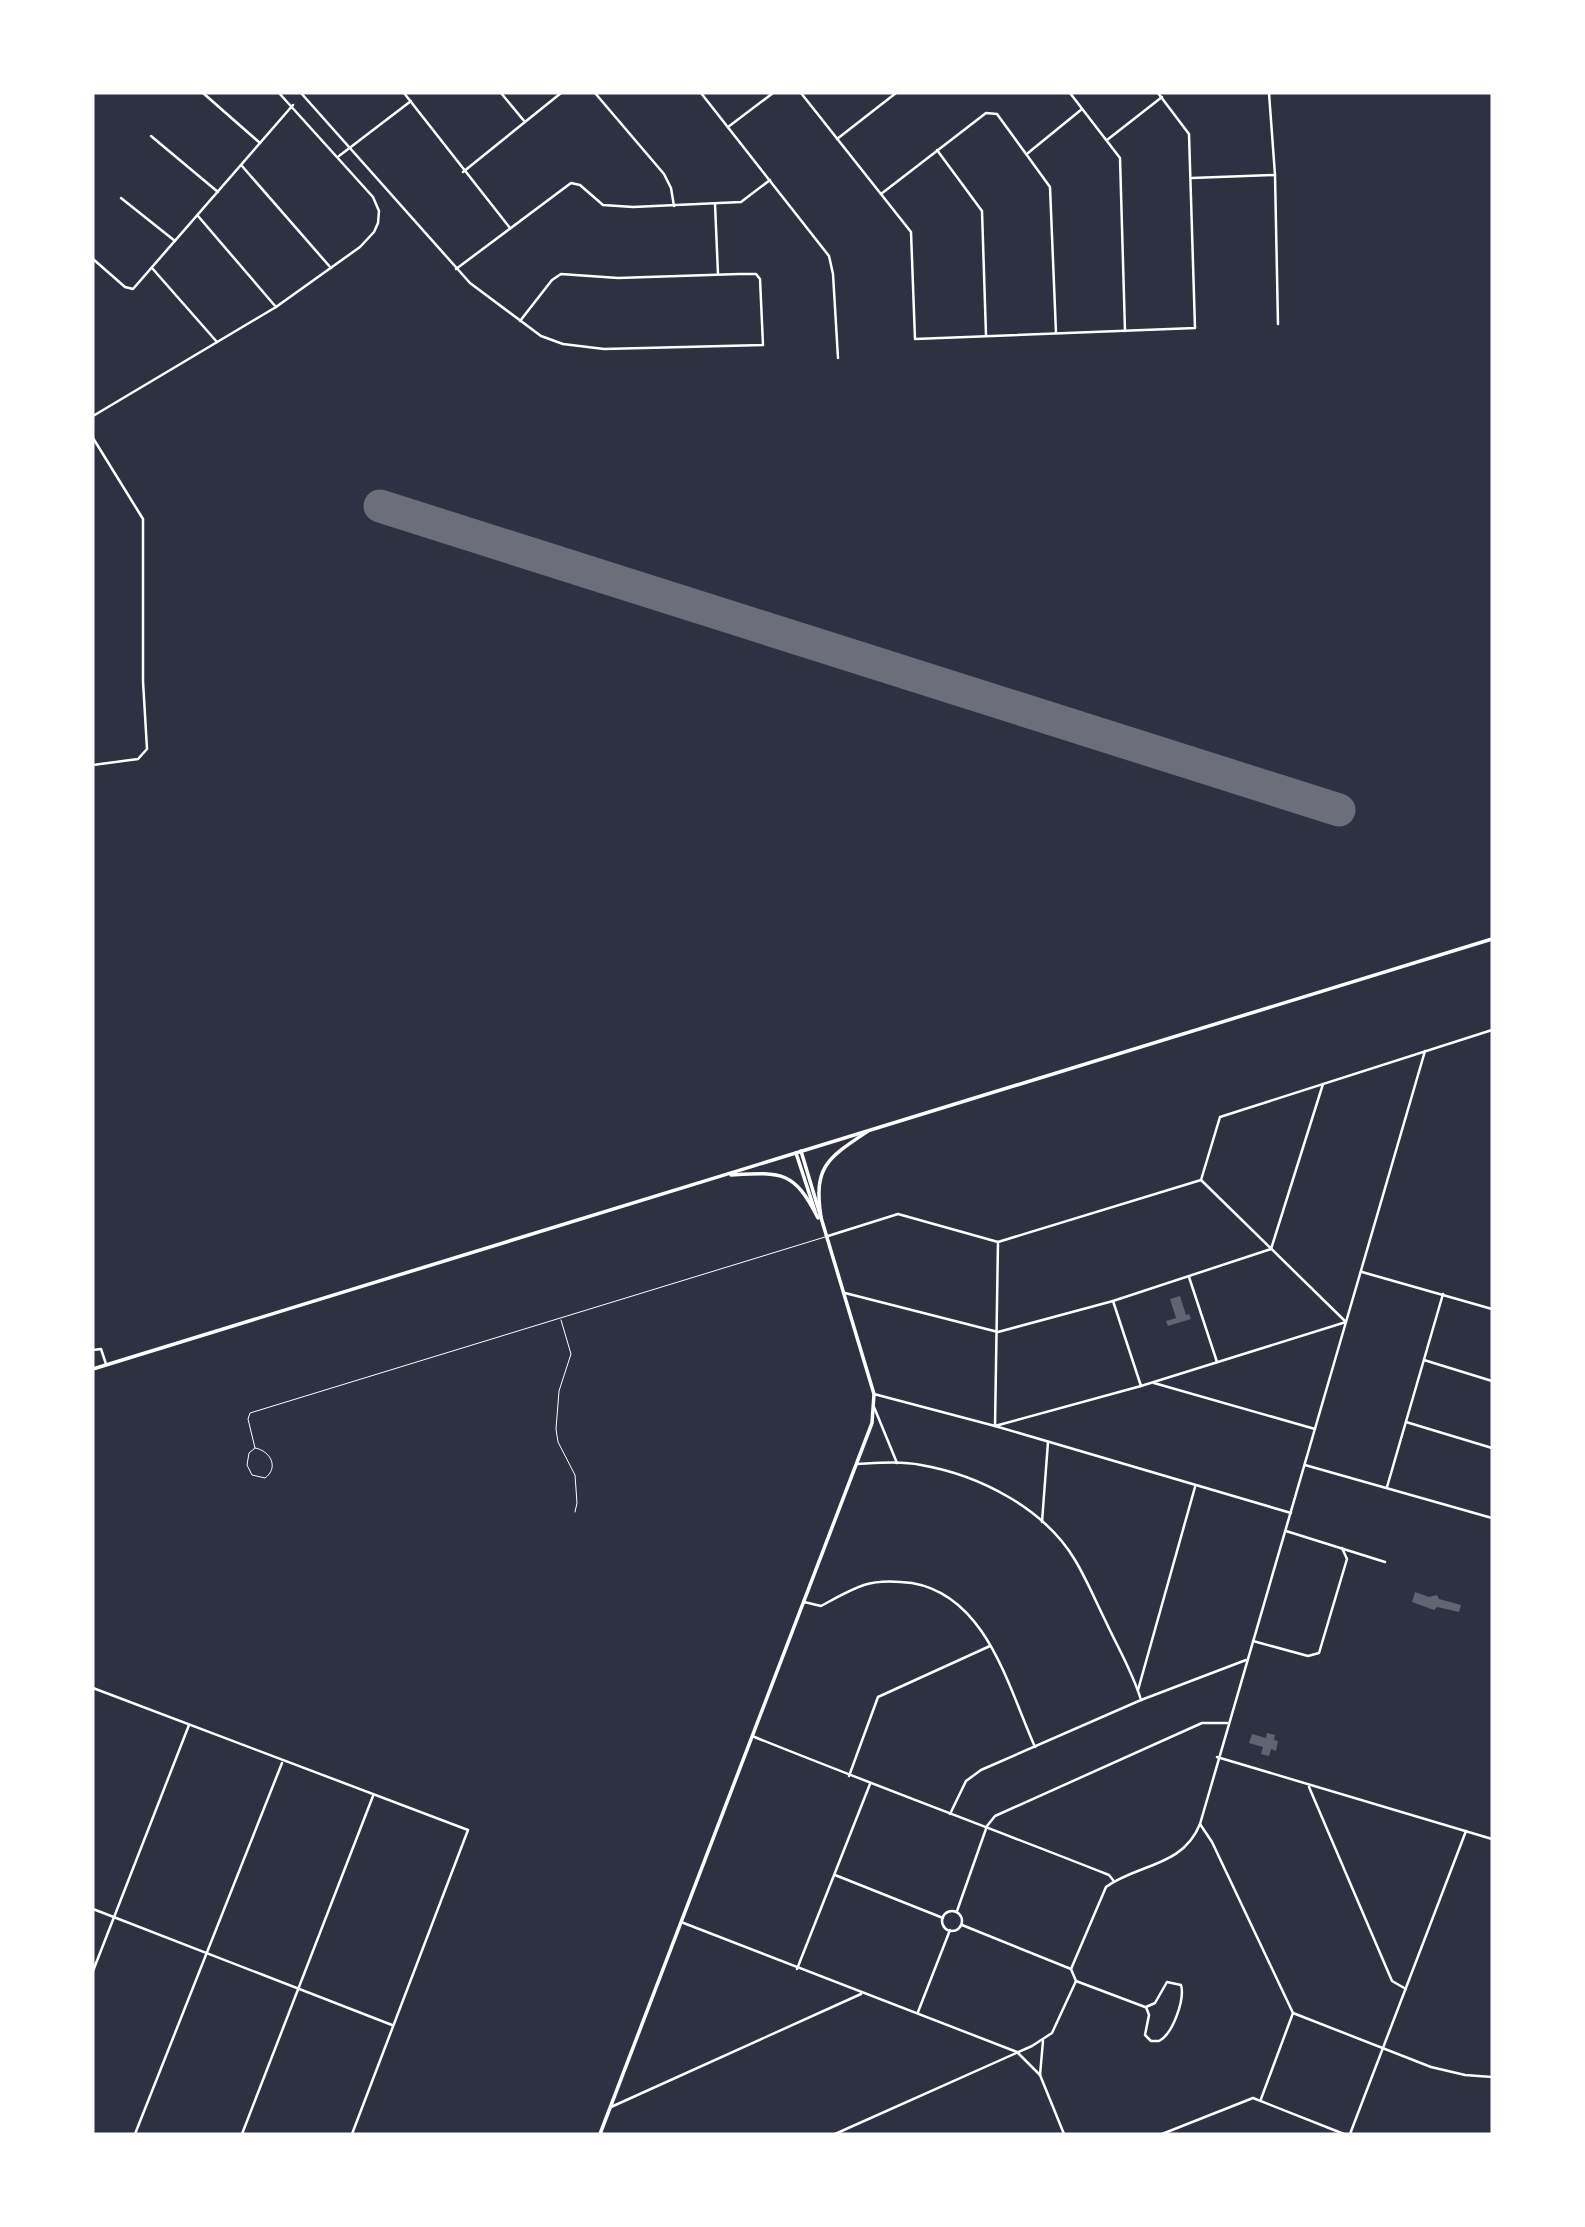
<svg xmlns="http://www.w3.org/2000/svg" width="1585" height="2227" font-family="Roboto,sans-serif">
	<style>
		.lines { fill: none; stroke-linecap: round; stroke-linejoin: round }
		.runway { stroke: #6c6f7a; stroke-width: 33 }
		.building { fill: #626471 }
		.service { stroke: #fff; stroke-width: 1 }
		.minor { stroke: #fff; stroke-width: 2.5 }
		.secondary { stroke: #fff; stroke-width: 3.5 }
		.trunk { stroke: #fff; stroke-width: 3.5 }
	</style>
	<rect width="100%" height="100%" fill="#2d3142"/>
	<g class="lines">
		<polyline class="runway" points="380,506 1339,810"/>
	</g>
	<g class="building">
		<polygon points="1180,1296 1186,1315 1189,1314 1191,1319 1168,1326 1166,1321 1176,1318 1170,1299"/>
		<polygon points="1415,1592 1429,1597 1437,1595 1439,1599 1461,1605 1459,1612 1437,1607 1434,1610 1412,1602"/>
		<polygon points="1267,1733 1275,1735 1274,1740 1278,1741 1276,1751 1271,1749 1269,1756 1261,1754 1263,1747 1249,1743 1252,1734 1266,1738"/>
	</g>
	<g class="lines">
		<g class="service">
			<polyline points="561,1320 571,1354 559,1391 556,1429 558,1442 575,1475 577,1503 575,1512"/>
			<path d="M255,1448L249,1453L247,1465L252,1475L265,1478C279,1468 271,1451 255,1448L248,1419L250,1413L825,1237"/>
		</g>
		<g class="minor">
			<polyline points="203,93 260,143"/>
			<polyline points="301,93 470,283 541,336 563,344 604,349 763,345 760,279 756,274 739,274 618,278 561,274 552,280 520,321"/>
			<polyline points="404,93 510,228"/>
			<polyline points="501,93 525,122"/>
			<polyline points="595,93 664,174 671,188 674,206"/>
			<polyline points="701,93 829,256 833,274 838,358"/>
			<polyline points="801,93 911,232 915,339 1195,328 1189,134 1158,93"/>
			<polyline points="1070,93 1120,158 1125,331"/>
			<polyline points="1269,93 1275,175 1278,324"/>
			<polyline points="728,127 773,93"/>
			<polyline points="151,136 218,192"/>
			<polyline points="837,139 896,93"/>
			<polyline points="1107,140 1162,97"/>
			<polyline points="937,150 982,211 986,335"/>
			<polyline points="1028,153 1082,109"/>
			<polyline points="339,156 411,101"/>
			<polyline points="242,166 331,268"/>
			<polyline points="463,172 561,93"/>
			<polyline points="1192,178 1275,175"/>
			<polyline points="881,194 986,113 997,114 1050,187 1056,333"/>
			<polyline points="121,198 175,241"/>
			<polyline points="715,204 718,274"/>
			<polyline points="198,216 276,307"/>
			<polyline points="93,259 125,287 133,289 293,105"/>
			<polyline points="152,268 217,342"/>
			<polyline points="456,269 571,183 580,185 603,205 633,207 741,202 770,180"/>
			<polyline points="93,416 276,307 360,247 374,232 378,223 379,211 373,197 279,93"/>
			<polyline points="93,438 143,519 143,681 147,749 138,759 93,765"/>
			<polyline points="828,1236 898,1214 998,1242 1201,1180 1220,1117 1492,1030"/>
			<polyline points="998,1242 995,1426 1141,1386 1346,1322 1425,1051"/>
			<polyline points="1362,1272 1492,1309"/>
			<polyline points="1189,1277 1217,1362"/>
			<polyline points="845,1293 998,1332 1113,1301 1271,1249 1323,1084"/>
			<polyline points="1113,1301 1141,1386"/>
			<polyline points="93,1350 101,1349 106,1364"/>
			<polyline points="1424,1360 1492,1381"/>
			<polyline points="1154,1383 1315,1429"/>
			<polyline points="874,1394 995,1426 1291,1513"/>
			<polyline points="874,1407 897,1463"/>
			<polyline points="1406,1422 1492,1448"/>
			<path d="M857,1464C878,1463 900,1461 921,1465C979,1475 1044,1508 1075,1560C1087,1580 1096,1602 1106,1622C1118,1648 1133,1673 1141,1700"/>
			<polyline points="1305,1465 1492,1518"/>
			<polyline points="1387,1487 1443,1294"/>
			<polyline points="1042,1522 1048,1442"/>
			<polyline points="1286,1531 1385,1562"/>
			<path d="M804,1602L821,1606C834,1599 849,1590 864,1585C879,1580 896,1581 912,1583C987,1596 1008,1687 1035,1747"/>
			<polyline points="1253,1641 1308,1656 1319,1653 1347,1559 1342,1548"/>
			<polyline points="93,1688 468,1830 352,2134"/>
			<polyline points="1138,1690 1195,1487"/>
			<path d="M752,1736C871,1784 990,1828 1109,1875L1113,1880"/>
			<polyline points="1217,1757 1492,1839"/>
			<polyline points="849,1776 878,1697 990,1646"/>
			<polyline points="1309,1787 1392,1981 1406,1989"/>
			<polyline points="950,1814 966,1781 981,1770 1141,1700 1246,1660"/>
			<polyline points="1200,1824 1212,1842 1293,2013 1261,2099"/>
			<polyline points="835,1875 943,1918"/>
			<polyline points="93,1909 392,2025"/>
			<polyline points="957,1911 987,1826 995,1816 1202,1723 1227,1723"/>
			<circle cx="952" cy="1921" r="10"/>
			<polyline points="681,1922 1017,2052 1040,2075"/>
			<polyline points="962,1925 1071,1969"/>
			<polyline points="797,1969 870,1784"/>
			<polyline points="93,1971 189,1725"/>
			<polyline points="1076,1981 1145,2007"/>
			<path d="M1167,1982L1181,1985C1185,1999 1173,2034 1159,2041H1151L1145,2035L1149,2015L1146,2007L1155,2003Z"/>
			<polyline points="918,2012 950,1930"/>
			<polyline points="1293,2013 1431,2067 1465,2075 1492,2077"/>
			<polyline points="1043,2041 1040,2075 1064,2134"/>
			<polyline points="611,2107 861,1994"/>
			<polyline points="135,2134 282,1763"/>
			<polyline points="242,2134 373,1796"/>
			<path d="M835,2134L1032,2046L1052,2033L1076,1981L1071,1969L1106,1887C1137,1864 1183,1867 1200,1824L1346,1322L1201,1180"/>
			<polyline points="1162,2134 1253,2098 1344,2134"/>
			<polyline points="1350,2134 1466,1831"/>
		</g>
		<g class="secondary">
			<polyline points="796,1153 815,1211"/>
			<polyline points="600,2134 872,1423 874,1394 801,1151"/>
		</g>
		<g class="trunk">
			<path d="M731,1175C781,1172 794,1170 818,1218"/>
			<path d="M821,1217C813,1166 828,1158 868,1131"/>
			<polyline points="93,1369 1492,939"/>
		</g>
	</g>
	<rect width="1585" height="2227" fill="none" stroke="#ffffff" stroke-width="189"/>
</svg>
